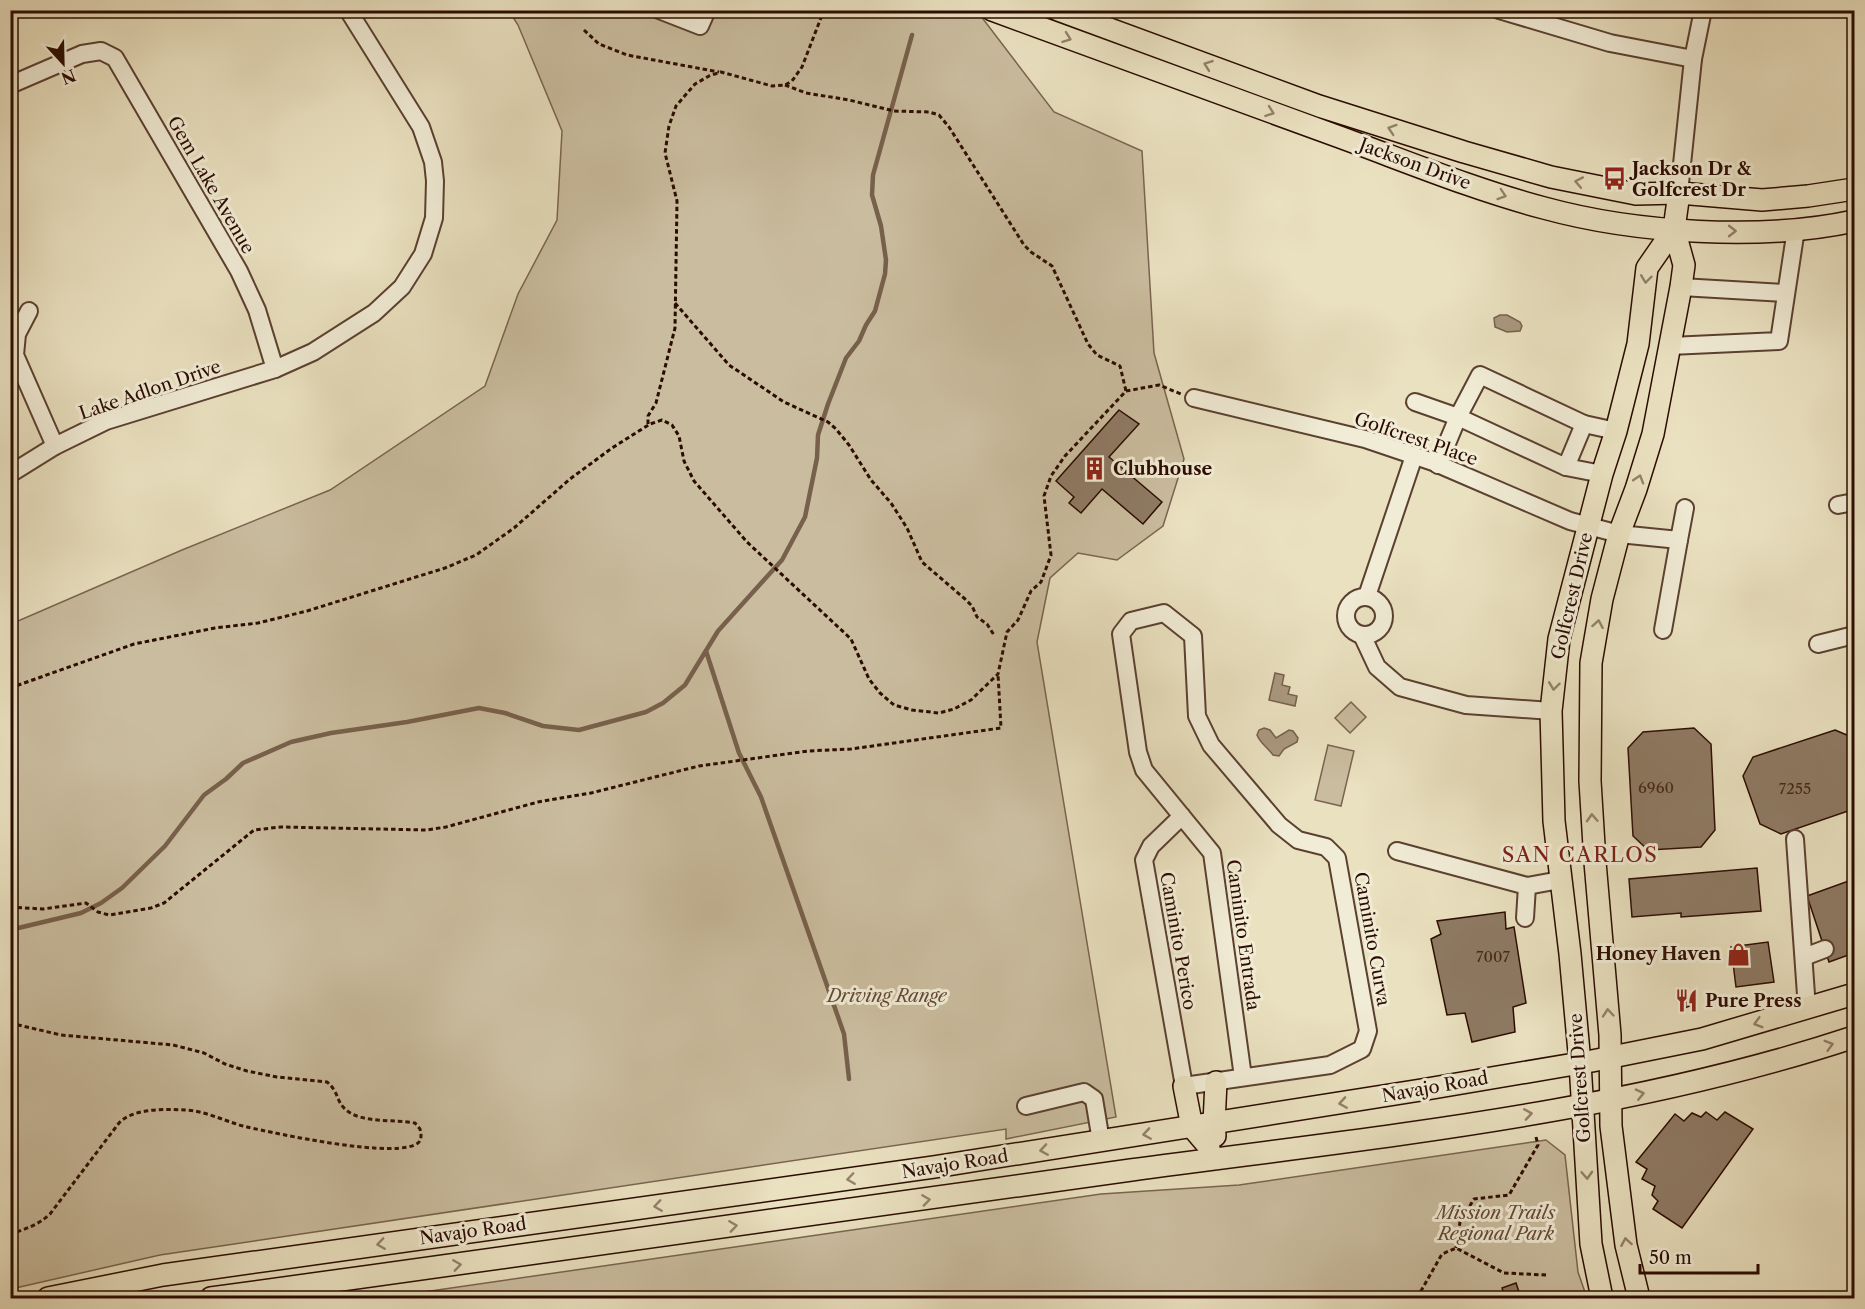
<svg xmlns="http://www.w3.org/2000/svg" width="1865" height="1309" font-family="'Libre Caslon Text',serif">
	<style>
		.green { fill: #cabd9f; stroke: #7a6450; stroke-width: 1.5 }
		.water { fill: #a9987f; stroke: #77604c; stroke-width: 1.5 }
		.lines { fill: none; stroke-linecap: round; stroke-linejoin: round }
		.stream { stroke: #77604c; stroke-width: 4.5 }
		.building { fill: #8e7a64; stroke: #2b0b00; stroke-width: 1.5 }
		.minor-casing { stroke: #5b4030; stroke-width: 20 }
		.major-casing { stroke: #2b0b00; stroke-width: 24 }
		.path { stroke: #2b0b00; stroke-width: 3; stroke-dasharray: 4.5 3; stroke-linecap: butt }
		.minor { stroke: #f1ecd6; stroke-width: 16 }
		.major { stroke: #eae1c0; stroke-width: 21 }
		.oneway { stroke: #94816a }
		.labels { text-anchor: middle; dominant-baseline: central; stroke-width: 6; stroke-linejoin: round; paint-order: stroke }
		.number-label { font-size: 15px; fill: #442719 }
		.street-label { font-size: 18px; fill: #2b0b00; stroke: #f1ecd6 }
		.poi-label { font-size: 18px; font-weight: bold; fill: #2b0b00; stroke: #f1ecd6; text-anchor: start }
		.park-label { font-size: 18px; font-style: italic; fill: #634938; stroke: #f1ecd6 }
		.quarter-label { font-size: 21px; letter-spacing: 1.5px; fill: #7a1f14; stroke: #f1ecd6 }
	</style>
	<rect width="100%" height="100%" fill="#eae1c0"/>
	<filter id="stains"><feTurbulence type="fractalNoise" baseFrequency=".00333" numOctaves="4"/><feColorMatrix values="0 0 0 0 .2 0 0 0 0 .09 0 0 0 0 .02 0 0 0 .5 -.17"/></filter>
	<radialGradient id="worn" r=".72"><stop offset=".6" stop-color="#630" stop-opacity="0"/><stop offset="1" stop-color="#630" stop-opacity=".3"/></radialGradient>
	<g class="green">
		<polygon points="509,11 977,11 1054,112 1142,151 1154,353 1184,459 1163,526 1117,560 1078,553 1050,578 1037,642 1116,1117 1006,1139 1006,1129 160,1255 11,1289 11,624 182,550 330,490 485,386 518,294 557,220 562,131 518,25"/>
		<polygon points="1351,702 1366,717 1350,733 1335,718"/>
		<polygon points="1328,745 1354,751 1341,806 1315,800"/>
		<polygon points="1546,1140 1565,1155 1578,1272 1587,1298 382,1298 1101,1194 1239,1185"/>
	</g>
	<g class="water">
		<polygon points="1500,315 1507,315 1520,322 1522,326 1520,331 1507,332 1495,327 1494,318"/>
		<polygon points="1275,673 1284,675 1282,685 1290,687 1288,694 1297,696 1295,706 1269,700"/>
		<path d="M1264,728L1270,730L1276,738L1289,730L1293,731L1298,738L1297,742L1284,749L1279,756L1273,755C1268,748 1260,743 1257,735L1259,730Z"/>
	</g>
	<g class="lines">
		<g class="stream">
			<polyline points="706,651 739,753 761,797 844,1034 849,1079"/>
			<polyline points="10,930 81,913 101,903 122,888 165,846 204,795 226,779 243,763 291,742 331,733 407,722 479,708 505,713 543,726 579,730 646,712 663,703 685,685 718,631 782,560 805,517 817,458 818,435 828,404 846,358 859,341 866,325 875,311 885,274 886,260 881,226 872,195 873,175 912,35"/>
		</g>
	</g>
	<g class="building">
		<polygon points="1119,410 1139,424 1109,457 1162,502 1143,524 1102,489 1081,513 1069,503 1074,497 1056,481"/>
		<polygon points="1694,728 1711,744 1715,830 1701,847 1648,850 1633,836 1628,748 1643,732"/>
		<polygon points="1835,730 1854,738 1854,809 1781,834 1760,824 1743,776 1753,757"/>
		<polygon points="1757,868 1761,911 1681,917 1681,913 1632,917 1629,879"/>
		<polygon points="1854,879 1854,953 1829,962 1807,896"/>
		<polygon points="1505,912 1506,929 1514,927 1526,1003 1513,1007 1515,1032 1472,1042 1465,1013 1447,1015 1431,939 1441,934 1437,921"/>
		<polygon points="1768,942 1774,982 1736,987 1731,947"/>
		<polygon points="1690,995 1693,1005 1684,1008 1681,997"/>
		<polygon points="1706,1112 1717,1120 1725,1112 1753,1129 1682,1228 1653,1209 1658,1201 1652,1195 1655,1186 1642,1179 1647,1169 1636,1162 1675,1114 1684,1121 1692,1113 1701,1117"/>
		<polygon points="1516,1283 1521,1298 1505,1298 1502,1288"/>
	</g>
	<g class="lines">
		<defs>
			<g id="minor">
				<polyline points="659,10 700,26 707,10"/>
				<polyline points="1499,10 1610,43 1693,59"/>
				<polyline points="10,85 82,54 101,51 115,58 239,271 257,310 275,369"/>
				<polyline points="1679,193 1693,59 1703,10"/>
				<polyline points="1681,287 1786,293"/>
				<polyline points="29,311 17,334 15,355 55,446"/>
				<polyline points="1670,346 1779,341 1796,229"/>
				<polygon points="1480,375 1584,424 1566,467 1458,417"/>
				<polyline points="1194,398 1365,439 1433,462 1570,521 1619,534 1679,540 1685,508"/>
				<polyline points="1415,402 1458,417 1438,465"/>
				<polyline points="1584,424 1616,431"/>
				<polyline points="1566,467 1602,474"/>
				<polyline points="10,474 55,446 106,421 275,369 313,352 374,313 402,287 423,254 434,218 435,181 433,162 421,127 348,10"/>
				<polyline points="1838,505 1854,502"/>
				<polyline points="1367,596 1414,456"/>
				<circle cx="1365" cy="616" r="19"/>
				<polyline points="1663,630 1679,540"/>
				<polyline points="1362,635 1377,667 1400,687 1466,705 1551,711"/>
				<polyline points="1818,644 1854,635"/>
				<polyline points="1182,816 1151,846 1144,860 1184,1086 1330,1065 1362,1049 1368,1031 1337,858 1326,847 1298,840 1279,825 1211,745 1197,716 1193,636 1164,613 1131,621 1121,634 1138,752 1144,770 1212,853 1243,1077"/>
				<polyline points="1795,839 1807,1009"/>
				<polyline points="1397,851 1527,886 1560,880"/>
				<polyline points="1525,918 1527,886"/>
				<polyline points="1804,957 1825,949"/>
				<polyline points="1026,1106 1084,1092 1094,1099 1101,1141"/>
			</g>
			<g id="major">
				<path d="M992,10C1106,52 1220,94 1334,135C1403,160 1472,189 1544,208C1635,233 1762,241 1854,221"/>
				<polyline points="1058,10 1319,106 1464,152 1551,177 1636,194 1679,193 1762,200 1808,196 1854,189"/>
				<polyline points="1184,1086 1192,1127 1209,1147"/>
				<polyline points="1215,1136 1214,1123 1216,1082"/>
				<polyline points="48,1298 163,1275 934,1167 1421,1090 1592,1061 1702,1039 1854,994"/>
				<path d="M211,1298C518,1256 825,1212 1131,1170C1374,1137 1621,1114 1854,1037"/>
				<polyline points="1602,1298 1591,1244 1580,1063 1570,954 1554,821 1551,711 1559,639 1602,474 1616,431 1638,344 1647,268 1674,229"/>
				<polyline points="1639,1298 1626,1245 1611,1126 1610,1035 1595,862 1590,781 1591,663 1602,599 1619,534 1636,489 1653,434 1681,287 1684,265 1674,229 1679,193"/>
			</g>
		</defs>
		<use href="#minor" class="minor-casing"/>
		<use href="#major" class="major-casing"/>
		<g class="path">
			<polyline points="584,30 599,44 627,55 719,72"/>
			<polyline points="785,85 806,93 849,100 894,111 929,112 939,115 949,127 1024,245 1031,252 1052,266 1088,344 1097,355 1120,366 1126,391"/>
			<polyline points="675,303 729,365 784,402 828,422 836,429 849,445 871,480 891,503 907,528 922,562 965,599 972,606 977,617 987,624 994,635"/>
			<polyline points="648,424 648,416 656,403 675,328 677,201 665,153 669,126 676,106 695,84 709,76 721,72 772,86 785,85 792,81 802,67 824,10"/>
			<polyline points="10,688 134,644 215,628 258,623 307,611 445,568 476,555 514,528 570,479 612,448 650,424 662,420 672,425 679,436 684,461 694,481 747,542 851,639 869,679 880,693 894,705 912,710 939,713 954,709 971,700 998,674 1007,632 1018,620 1031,591 1041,582 1051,555 1044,496 1051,476 1065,456 1126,391 1159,385 1181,394"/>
			<polyline points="10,907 43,909 86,903 98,912 109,915 151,908 164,903 254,830 281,827 427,830 446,827 538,802 591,793 699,766 808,751 851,749 1001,728 998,674"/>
			<path d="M10,1023L61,1035L173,1045L204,1053L225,1064L247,1071L277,1077L327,1082C339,1092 336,1101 345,1109C361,1124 395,1119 415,1123L420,1129C421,1134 422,1138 419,1142C401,1161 274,1133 247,1127C226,1122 207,1111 185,1110C165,1109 133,1108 119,1123L50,1214C38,1225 26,1229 10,1234"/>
			<polyline points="1456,1248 1460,1222 1474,1199 1509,1195 1538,1145 1536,1137"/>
			<polyline points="1417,1298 1442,1254 1456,1248 1504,1273 1546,1275"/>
		</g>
		<use href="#minor" class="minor"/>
		<use href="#major" class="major"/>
	</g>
	<defs><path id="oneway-chevron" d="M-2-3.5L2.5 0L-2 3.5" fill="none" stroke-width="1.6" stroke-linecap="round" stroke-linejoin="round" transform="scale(1.5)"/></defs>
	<g class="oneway">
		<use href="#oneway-chevron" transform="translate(1067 38) rotate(20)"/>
		<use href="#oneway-chevron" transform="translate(1208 65) rotate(-160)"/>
		<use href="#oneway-chevron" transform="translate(1270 112) rotate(20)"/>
		<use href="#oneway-chevron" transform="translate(1392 129) rotate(-162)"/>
		<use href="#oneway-chevron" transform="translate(1579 182) rotate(-169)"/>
		<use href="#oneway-chevron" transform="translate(1502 195) rotate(18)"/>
		<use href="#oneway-chevron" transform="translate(1732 231)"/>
		<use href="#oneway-chevron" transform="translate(1646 279) rotate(97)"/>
		<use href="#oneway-chevron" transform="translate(1639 479) rotate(-73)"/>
		<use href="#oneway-chevron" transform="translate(1598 624) rotate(-80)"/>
		<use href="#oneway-chevron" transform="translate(1554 686) rotate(97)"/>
		<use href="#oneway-chevron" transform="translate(1592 818) rotate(-93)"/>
		<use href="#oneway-chevron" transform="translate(1608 1013) rotate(-95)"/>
		<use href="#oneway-chevron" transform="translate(1758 1023) rotate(164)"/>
		<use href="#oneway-chevron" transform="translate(1829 1045) rotate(-16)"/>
		<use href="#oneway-chevron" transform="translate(1640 1094) rotate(-13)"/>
		<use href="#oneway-chevron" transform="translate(1343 1103) rotate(171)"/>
		<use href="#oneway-chevron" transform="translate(1528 1114) rotate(-9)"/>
		<use href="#oneway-chevron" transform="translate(1147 1134) rotate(171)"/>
		<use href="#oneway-chevron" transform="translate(1044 1150) rotate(171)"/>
		<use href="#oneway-chevron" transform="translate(1587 1175) rotate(87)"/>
		<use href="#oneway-chevron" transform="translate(851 1179) rotate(172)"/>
		<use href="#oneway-chevron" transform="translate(926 1200) rotate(-8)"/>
		<use href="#oneway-chevron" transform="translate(658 1206) rotate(172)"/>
		<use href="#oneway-chevron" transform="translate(733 1226) rotate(-8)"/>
		<use href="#oneway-chevron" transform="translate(1626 1242) rotate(-100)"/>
		<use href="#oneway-chevron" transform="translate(381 1244) rotate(172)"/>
		<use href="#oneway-chevron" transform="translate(457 1265) rotate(-8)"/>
	</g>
	<defs>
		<symbol id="bus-bare" viewBox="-9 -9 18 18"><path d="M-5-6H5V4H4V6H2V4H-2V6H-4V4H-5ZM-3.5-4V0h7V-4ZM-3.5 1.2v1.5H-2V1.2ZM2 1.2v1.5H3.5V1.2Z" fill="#8f2418" stroke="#f1ecd6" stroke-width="2.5" paint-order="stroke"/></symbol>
		<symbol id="building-bare" viewBox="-9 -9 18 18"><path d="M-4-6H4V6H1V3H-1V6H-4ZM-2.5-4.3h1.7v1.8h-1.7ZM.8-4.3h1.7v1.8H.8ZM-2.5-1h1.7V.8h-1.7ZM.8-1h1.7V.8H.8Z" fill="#8f2418" stroke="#f1ecd6" stroke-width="2.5" paint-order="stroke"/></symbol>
		<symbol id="shop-bare" viewBox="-9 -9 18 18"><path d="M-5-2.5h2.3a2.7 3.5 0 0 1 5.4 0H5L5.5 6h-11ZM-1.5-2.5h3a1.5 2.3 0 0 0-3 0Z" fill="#8f2418" stroke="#f1ecd6" stroke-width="2.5" paint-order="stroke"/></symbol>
		<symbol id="restaurant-bare" viewBox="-9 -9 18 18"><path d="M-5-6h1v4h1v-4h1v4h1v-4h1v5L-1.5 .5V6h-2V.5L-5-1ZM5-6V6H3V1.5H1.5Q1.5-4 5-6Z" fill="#8f2418" stroke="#f1ecd6" stroke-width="2.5" paint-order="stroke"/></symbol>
	</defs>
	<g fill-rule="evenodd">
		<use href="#bus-bare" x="1598" y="162" width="33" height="33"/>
		<use href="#building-bare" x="1078" y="452" width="33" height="33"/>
		<use href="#shop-bare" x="1722" y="938" width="33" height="33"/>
		<use href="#restaurant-bare" x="1670" y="984" width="33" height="33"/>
	</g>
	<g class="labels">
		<g class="number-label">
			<text x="1656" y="787">6960</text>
			<text x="1795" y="788">7255</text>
			<text x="1493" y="956">7007</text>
		</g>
		<g class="street-label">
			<text transform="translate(1415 164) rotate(20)">Jackson Drive</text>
			<text transform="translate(211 185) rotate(60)">Gem Lake Avenue</text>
			<text transform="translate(150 390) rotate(-19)">Lake Adlon Drive</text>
			<text transform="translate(1416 439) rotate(19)">Golfcrest Place</text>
			<text transform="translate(1572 596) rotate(-77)">Golfcrest Drive</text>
			<text transform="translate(1243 935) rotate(82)">Caminito Entrada</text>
			<text transform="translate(1372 939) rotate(80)">Caminito Curva</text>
			<text transform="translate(1178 941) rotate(80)">Caminito Perico</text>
			<text transform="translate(1580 1078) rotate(-94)">Golfcrest Drive</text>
			<text transform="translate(1435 1087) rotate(-10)">Navajo Road</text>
			<text transform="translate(955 1164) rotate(-9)">Navajo Road</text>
			<text transform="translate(473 1231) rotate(-8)">Navajo Road</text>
		</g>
		<g class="poi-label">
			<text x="1632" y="169">Jackson Dr &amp;<tspan x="1632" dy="21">Golfcrest Dr</tspan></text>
			<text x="1113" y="469">Clubhouse</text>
			<text x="1721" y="954" text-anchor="end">Honey Haven</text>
			<text x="1705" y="1001">Pure Press</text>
		</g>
		<g class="park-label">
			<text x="887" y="996">Driving Range</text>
			<text x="1496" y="1213">Mission Trails<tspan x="1496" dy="21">Regional Park</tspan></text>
		</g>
		<g class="quarter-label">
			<text x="1580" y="854">SAN CARLOS</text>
		</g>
	</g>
	<rect width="1865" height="1309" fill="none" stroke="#eae1c0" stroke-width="36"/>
	<rect x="12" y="12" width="1841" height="1285" fill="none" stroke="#2b0b00" stroke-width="3"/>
	<rect x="18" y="18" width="1829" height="1273" fill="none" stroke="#2b0b00" stroke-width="1.5"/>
	<g transform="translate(63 63) rotate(158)" stroke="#f1ecd6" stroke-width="4.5" paint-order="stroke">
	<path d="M0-4.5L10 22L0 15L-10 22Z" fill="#2b0b00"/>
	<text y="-9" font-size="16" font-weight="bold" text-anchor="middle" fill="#2b0b00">N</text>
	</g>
	<path d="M1640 1264v9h118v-9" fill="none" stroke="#2b0b00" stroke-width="3"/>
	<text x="1649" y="1264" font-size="18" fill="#2b0b00" stroke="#f1ecd6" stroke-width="4.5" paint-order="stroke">50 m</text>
	<rect width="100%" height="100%" filter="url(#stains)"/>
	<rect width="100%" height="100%" fill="url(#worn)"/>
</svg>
